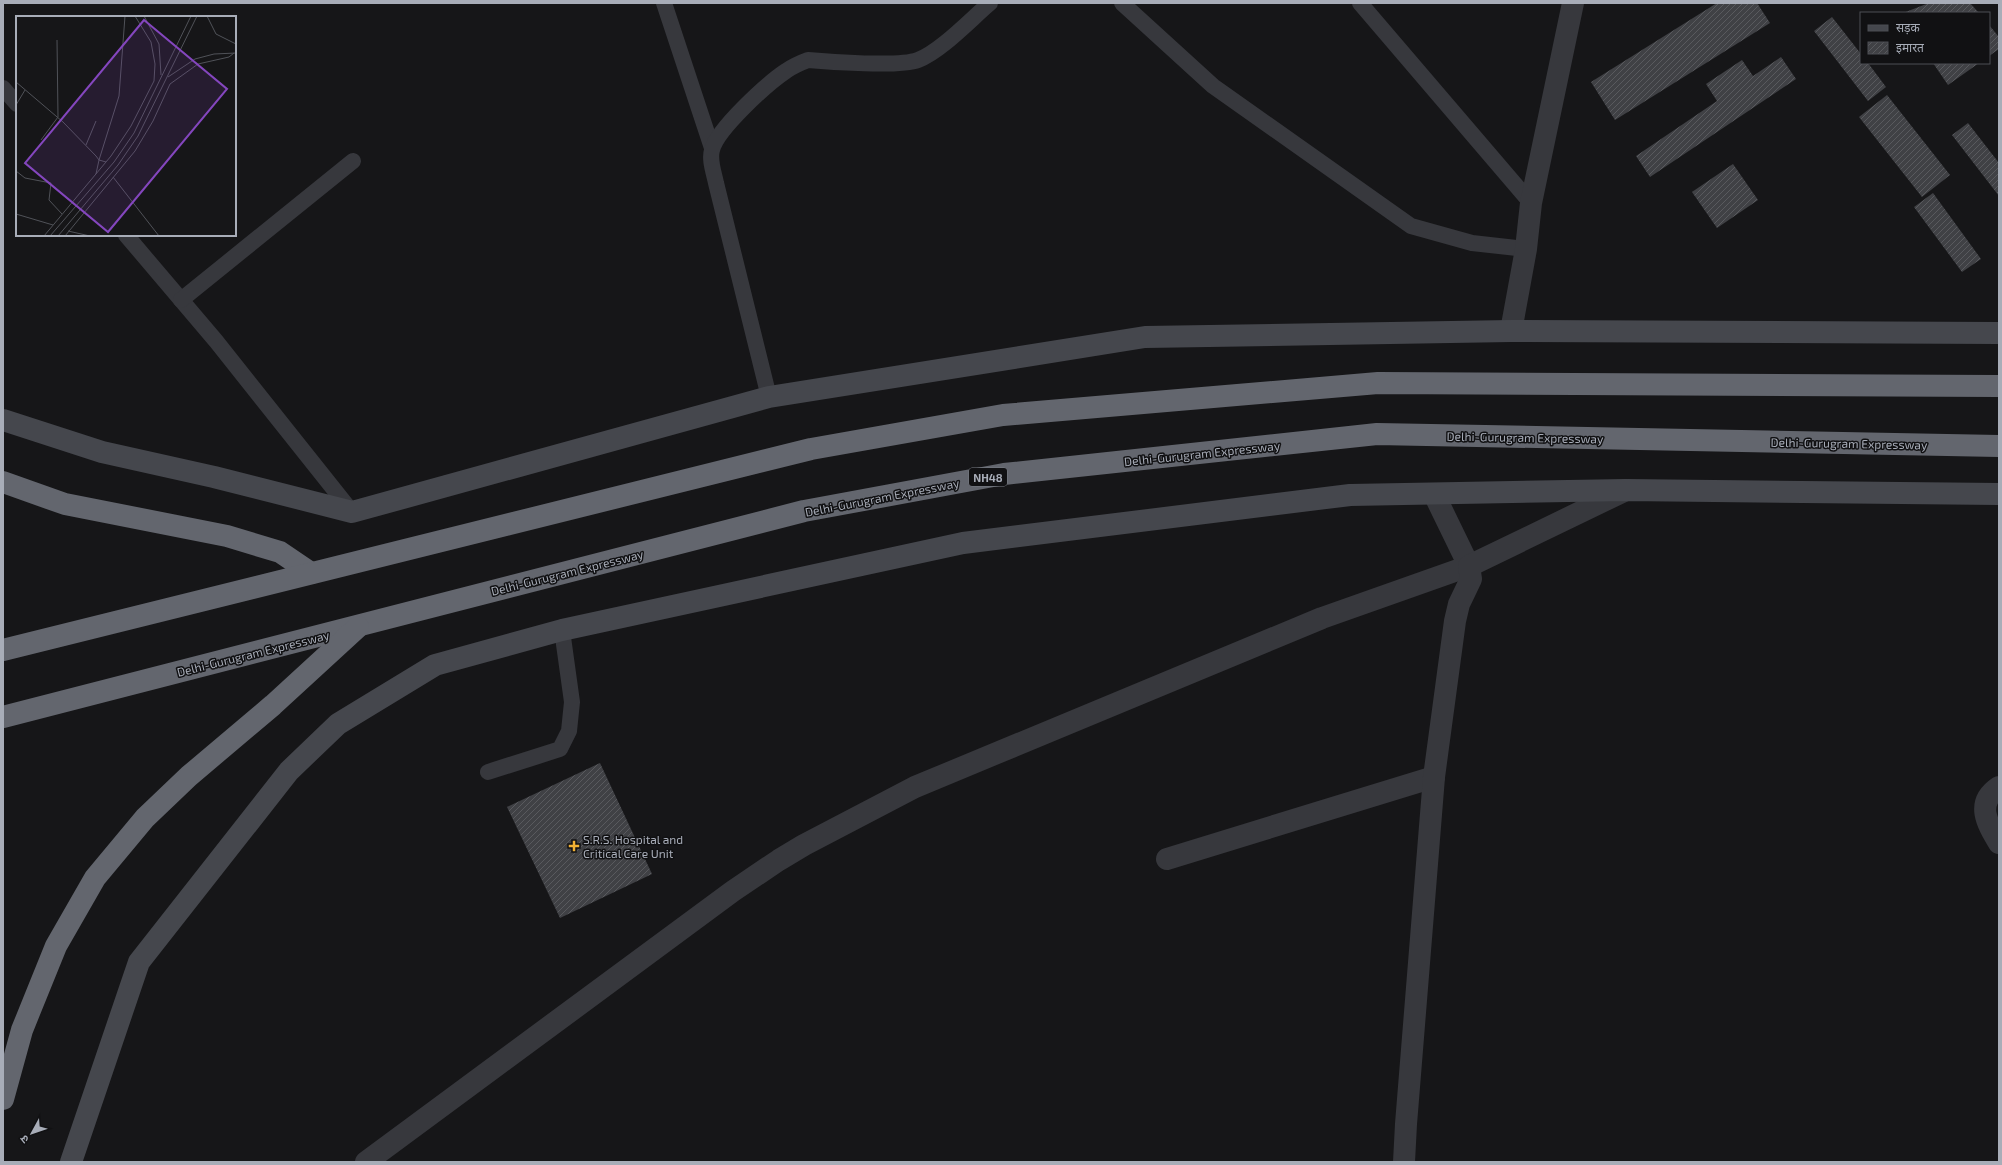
<svg xmlns="http://www.w3.org/2000/svg" width="2002" height="1165" font-family="'Exo 2','Noto Sans Devanagari',sans-serif">
	<style>
		.building { fill: url(#building-hatch) }
		.lines { fill: none; stroke-linecap: round; stroke-linejoin: round }
		.service { stroke: #37383d; stroke-width: 16 }
		.minor { stroke: #37383d; stroke-width: 22 }
		.tertiary { stroke: #37383d; stroke-width: 22 }
		.secondary { stroke: #45474d; stroke-width: 22 }
		.motorway { stroke: #63666e; stroke-width: 22 }
		.poi-dot { fill: #f2b134; stroke: #111113; stroke-width: 1.5 }
		.labels { text-anchor: middle; dominant-baseline: central; stroke-width: 3; stroke-linejoin: round; paint-order: stroke }
		.shield { fill: #111113; stroke: #7b7e86; stroke-width: 1 }
		.shield-label { font-size: 11px; font-weight: bold; fill: #a8adb8 }
		.street-label { font-size: 12px; fill: #a8adb8; stroke: #111113 }
		.poi-label { font-size: 12px; fill: #a8adb8; stroke: #111113; text-anchor: start }
		.inset-road { fill: none; stroke: #505258; stroke-width: 1 }
		.view { fill: #8446be; fill-opacity: 0.15; stroke: #8446be; stroke-width: 2 }
		.inset-edge { fill: none; stroke: #a8adb8; stroke-width: 2 }
	</style>
	<defs>
		<pattern id="building-hatch" width="6" height="6" patternUnits="userSpaceOnUse"><rect width="6" height="6" fill="#404145"/><path d="M-1 1l2-2M0 6l6-6M5 7l2-2" fill="none" stroke="#595a5e"/></pattern>
	</defs>
	<rect width="100%" height="100%" fill="#161618"/>
	<g class="building">
		<polygon points="1717,3 1757,3 1770,23 1615,120 1591,82"/>
		<polygon points="1929,3 1970,3 1979,13 1903,13"/>
		<polygon points="1832,17 1861,54 1861,63 1868,63 1886,87 1868,101 1814,31"/>
		<polygon points="1989,25 1999,37 1999,49 1989,56"/>
		<polygon points="1781,57 1796,79 1650,177 1636,156 1717,101 1706,84 1742,60 1753,76"/>
		<polygon points="1933,63 1979,63 1948,85"/>
		<polygon points="1887,95 1950,175 1922,197 1859,117"/>
		<polygon points="1968,123 1999,163 1999,196 1952,135"/>
		<polygon points="1733,164 1758,200 1717,228 1692,192"/>
		<polygon points="1933,193 1981,259 1962,272 1914,207"/>
		<polygon points="600,763 652,874 560,918 507,807"/>
	</g>
	<g class="lines">
		<g class="service">
			<polyline points="664,3 712,148"/>
			<polyline points="1122,3 1213,86 1411,226 1472,243 1526,249"/>
			<polyline points="1360,3 1531,203"/>
			<polyline points="3,88 17,104"/>
			<polyline points="126,235 216,341 352,512"/>
			<polyline points="181,300 353,161"/>
			<path d="M769,397L716,183C714,173 709,160 712,150C717,129 768,83 786,71C793,66 800,63 808,60C830,62 900,67 918,60C941,51 970,20 990,3"/>
			<polyline points="488,772 560,749 569,731 572,702 562,630"/>
		</g>
		<g class="minor">
			<path d="M1999,787C1975,803 1987,823 1999,843"/>
			<polyline points="1167,859 1434,777"/>
			<polyline points="366,1162 733,891 779,860 804,845 915,787 1322,618 1469,566 1434,494"/>
			<polyline points="1404,1162 1406,1124 1434,777 1455,621 1459,604 1471,579 1469,566 1626,490"/>
		</g>
		<polyline class="tertiary" points="1511,331 1526,249 1531,203 1573,3"/>
		<g class="secondary">
			<polyline points="3,420 102,452 214,477 352,512 769,397 1145,337 1511,331 1999,333"/>
			<polyline points="71,1162 139,962 289,771 338,724 435,665 562,630 963,543 1350,495 1626,490 1999,494"/>
		</g>
		<g class="motorway">
			<polyline points="3,482 65,504 227,536 280,552 311,573"/>
			<polyline points="3,650 811,449 1003,415 1378,383 1999,386"/>
			<polyline points="3,717 804,511 1004,474 1377,434 1999,446"/>
			<polyline points="3,1099 22,1030 56,946 95,878 145,818 189,776 273,705 358,627"/>
		</g>
	</g>
	<path class="poi-dot" d="M572 840h4v4h4v4h-4v4h-4v-4h-4v-4h4z"/>
	<g class="labels">
		<rect class="shield" x="969" y="468" width="38" height="18" rx="3"/>
		<g class="shield-label">
			<text x="988" y="477">NH48</text>
		</g>
		<g class="street-label">
			<text transform="translate(1525 437) rotate(1)">Delhi-Gurugram Expressway</text>
			<text transform="translate(1849 443) rotate(1)">Delhi-Gurugram Expressway</text>
			<text transform="translate(1202 453) rotate(-6)">Delhi-Gurugram Expressway</text>
			<text transform="translate(882 497) rotate(-11)">Delhi-Gurugram Expressway</text>
			<text transform="translate(567 572) rotate(-14)">Delhi-Gurugram Expressway</text>
			<text transform="translate(253 653) rotate(-14)">Delhi-Gurugram Expressway</text>
		</g>
		<g class="poi-label">
			<text x="583" y="839">S.R.S. Hospital and<tspan x="583" dy="14">Critical Care Unit</tspan></text>
		</g>
	</g>
	<g transform="translate(16 16)">
		<rect width="220" height="220" fill="#161618"/>
		<path class="inset-road" d="M128,0L143,28L145,59M191,0L200,18L220,28M152,61L179,43L198,38L220,37M0,66L47,106L80,140L83,144L80,158M0,89L9,74M25,124L42,101L41,24M70,129L80,105M90,146L83,144L103,80L109,0M0,155L9,162L35,167L33,184L46,198M97,161L143,220M0,198L37,209M52,215L74,220M28,220L95,140L115,110L138,65L139,48L135,26L119,0M34,220L98,146L118,117L175,0M42,220L102,149L122,120L181,0M49,220L119,135L137,105L154,68L182,48L213,41L218,37"/>
		<path class="view" d="M128,4L211,73L92,216L9,147Z"/>
		<rect width="220" height="220" class="inset-edge"/>
	</g>
	<rect width="2002" height="1165" fill="none" stroke="#a8adb8" stroke-width="8"/>
	<rect x="1860" y="12" width="130" height="52" fill="#111113" stroke="#4d4f55"/>
	<rect x="1868" y="25" width="20" height="6" fill="#45474d" stroke="#4d4f55"/>
	<text x="1896" y="32" font-size="12" fill="#a8adb8">सड़क</text>
	<rect x="1868" y="42" width="20" height="12" fill="url(#building-hatch)" stroke="#4d4f55"/>
	<text x="1896" y="52" font-size="12" fill="#a8adb8">इमारत</text>
	<g transform="translate(32 1133) rotate(230)" stroke="#111113" stroke-width="3" paint-order="stroke">
	<path d="M0-3L7 15L0 10L-7 15Z" fill="#a8adb8"/>
	<text y="-6" font-size="11" font-weight="bold" text-anchor="middle" fill="#a8adb8">उ</text>
	</g>
</svg>
